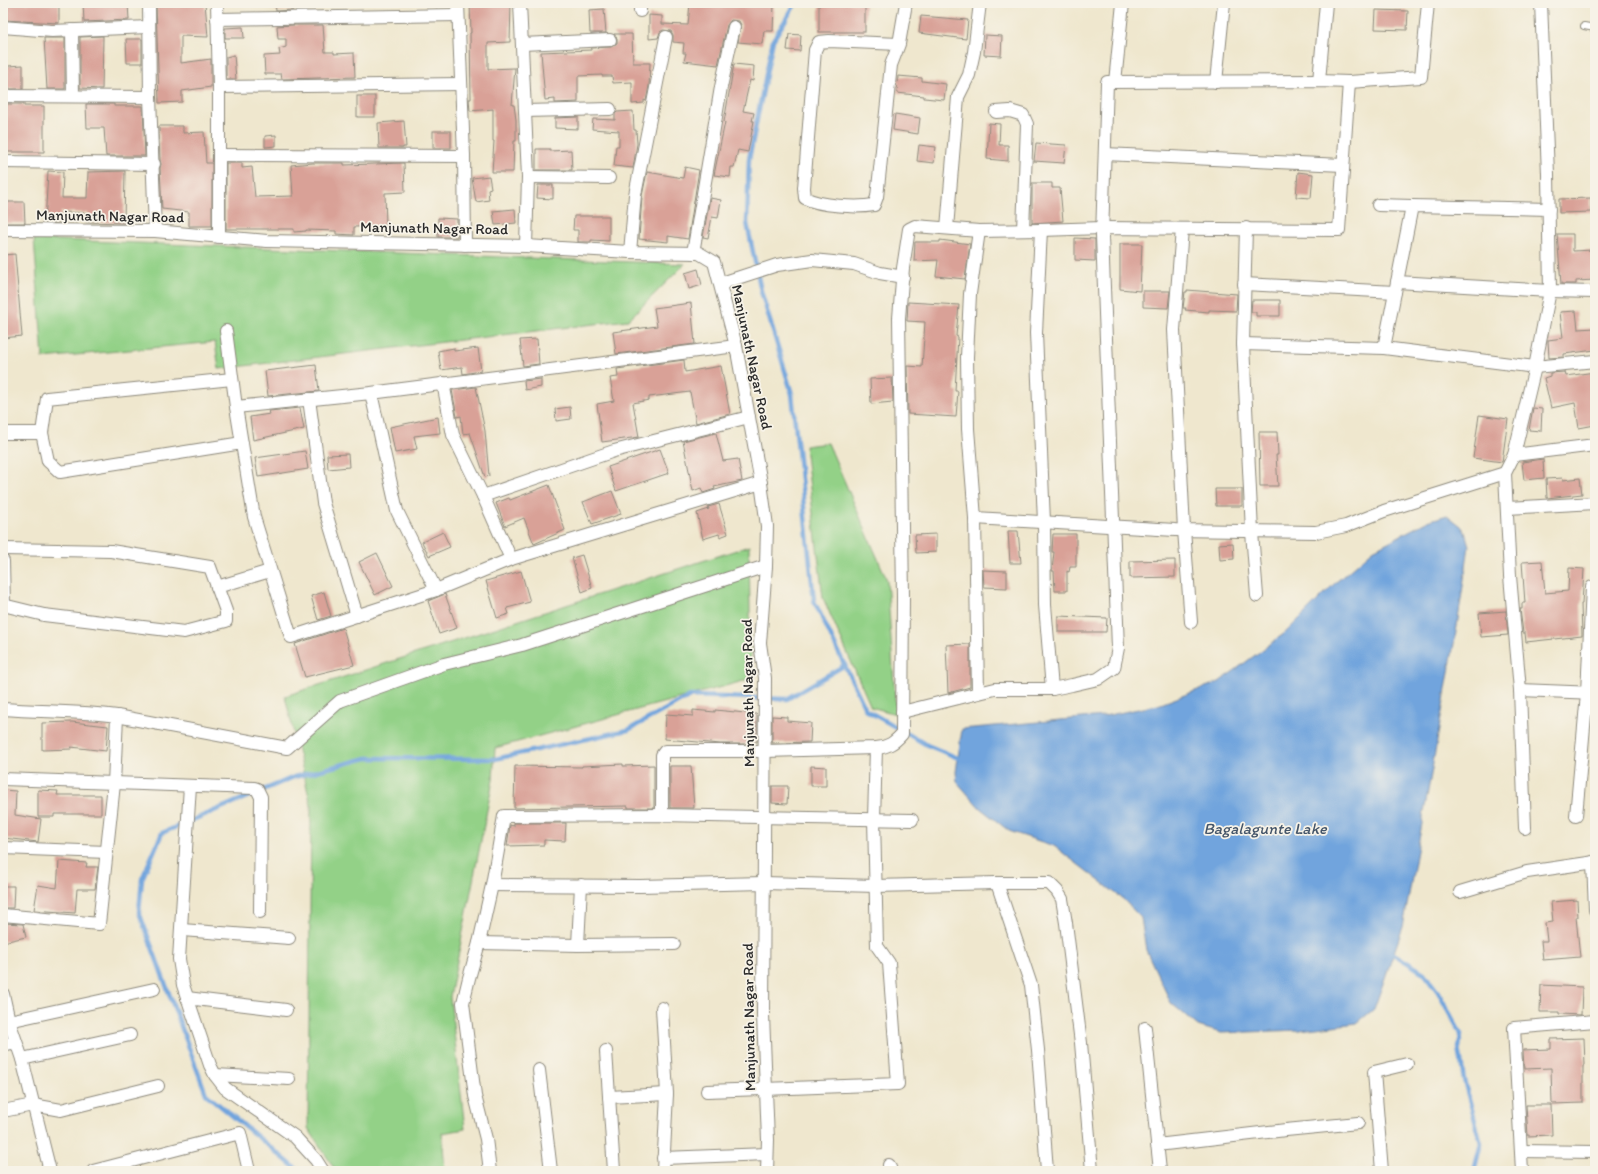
<svg xmlns="http://www.w3.org/2000/svg" width="1598" height="1174" font-family="Itim,sans-serif">
	<style>
		.green { fill: #93d187; stroke: #5f7e59 }
		.water { fill: #71a4dd; stroke: #4e6884 }
		.lines { fill: none; stroke-linecap: round; stroke-linejoin: round }
		.stream { stroke: #71a4dd; stroke-width: 4.5 }
		.building { fill: #d9a197 }
		.lane-casing { stroke: #8d897c; stroke-width: 8 }
		.street-casing { stroke: #8d897c; stroke-width: 14 }
		.lane { stroke: #fff; stroke-width: 6 }
		.street { stroke: #fff; stroke-width: 12 }
		.labels { text-anchor: middle; dominant-baseline: central; stroke-width: 3.5; stroke-linejoin: round; paint-order: stroke }
		.street-label { font-size: 15px; fill: #2b2b2b; stroke: #f7f3e8 }
		.water-label { font-size: 16px; font-style: italic; fill: #445569; stroke: #f7f3e8 }
	</style>
	<rect width="100%" height="100%" fill="#f7f3e8"/>
	<filter id="ink" filterUnits="userSpaceOnUse"><feTurbulence type="fractalNoise" baseFrequency=".025" numOctaves="2"/><feDisplacementMap in="SourceGraphic" scale="8" xChannelSelector="R" yChannelSelector="G"/><feConvolveMatrix kernelMatrix="1 2 1 2 8 2 1 2 1" color-interpolation-filters="sRGB"/></filter>
	<filter id="wash" filterUnits="userSpaceOnUse"><feTurbulence type="fractalNoise" baseFrequency=".012" numOctaves="4" result="noise"/><feDisplacementMap in="SourceGraphic" scale="16" xChannelSelector="R" yChannelSelector="G"/><feGaussianBlur stdDeviation="0.9" result="paint"/><feColorMatrix in="noise" values="0 0 0 0 0 0 0 0 0 0 0 0 0 0 0 0 0 1.4 0 .05"/><feComposite in="paint" operator="in"/></filter>
	<g filter="url(#wash)">
		<rect width="100%" height="100%" fill="#efe7ce"/>
		<g class="green">
			<polygon points="34,239 685,264 628,320 219,369 215,342 43,358"/>
			<polygon points="828,443 887,580 896,714 871,707 823,598 805,446"/>
			<polygon points="749,546 751,679 495,748 493,780 450,997 465,1129 442,1133 445,1171 336,1171 308,1128 311,805 285,696"/>
		</g>
		<polygon class="water" points="1447,515 1461,526 1465,532 1469,546 1457,626 1434,758 1403,927 1374,1009 1357,1023 1300,1030 1221,1033 1198,1026 1171,1003 1146,950 1141,918 1123,899 1054,846 1009,831 980,808 957,782 956,772 962,729 1104,716 1158,705 1219,682 1285,633 1334,584 1373,550 1428,521"/>
		<g class="lines">
			<g class="stream">
				<polyline points="796,3 773,40 749,159 747,223 761,291 792,394 814,601 866,710 927,745 963,760"/>
				<polyline points="1389,951 1424,973 1438,992 1461,1034 1459,1048 1464,1080 1481,1143 1474,1171"/>
				<polyline points="299,1171 206,1094 139,912 142,879 162,833 294,777 367,758 495,759 628,730 690,696 787,699 845,665"/>
			</g>
		</g>
		<g id="blocks">
			<g class="building">
				<polygon points="3,3 59,4 59,23 3,20"/>
				<polygon points="83,3 128,3 129,20 84,22"/>
				<polygon points="156,3 205,3 208,37 181,36 181,63 211,59 211,87 182,91 182,102 159,103"/>
				<polygon points="275,3 292,3 293,10 276,11"/>
				<polygon points="470,3 511,3 510,42 488,43 488,69 515,68 512,105 514,105 516,120 516,141 514,141 513,172 492,172 494,141 493,141 493,109 470,111 469,99 471,99 470,33 471,33"/>
				<polygon points="690,3 774,4 773,31 764,31 762,44 738,42 741,25 739,21 731,20 727,25 718,65 684,61 686,53 683,53 684,43 673,42 673,35 671,31 663,30 660,32 658,38 649,39 649,15 662,16 662,24 688,25"/>
				<rect x="819" y="3" width="46" height="29"/>
				<polygon points="604,9 606,33 590,33 589,10"/>
				<polygon points="1376,10 1408,11 1407,30 1375,29"/>
				<polygon points="921,16 968,20 966,39 919,33"/>
				<polygon points="293,25 323,25 325,52 334,52 334,54 354,53 355,77 282,79 281,74 265,74 264,56 280,55 279,49 286,47 286,39 278,39 277,26"/>
				<polygon points="243,27 244,38 225,38 225,28"/>
				<polygon points="614,34 632,34 633,63 650,63 649,86 646,101 644,100 644,103 632,104 632,82 613,83 612,76 602,76 602,75 578,76 578,102 555,103 555,99 545,100 541,52 591,50 591,48 611,47 617,43 617,39"/>
				<polygon points="789,34 801,35 800,51 787,50"/>
				<polygon points="985,35 1002,36 1001,56 984,55"/>
				<polygon points="103,36 102,89 80,88 80,37"/>
				<polygon points="44,38 65,38 65,89 47,89"/>
				<polygon points="126,39 142,39 142,63 127,63"/>
				<polygon points="234,55 236,79 226,79 226,57"/>
				<polygon points="734,64 754,66 753,81 750,80 743,111 754,113 752,121 754,121 748,152 738,150 734,167 731,167 730,177 714,175 725,122 724,122"/>
				<polygon points="23,65 23,89 3,89 3,73 8,72 8,66"/>
				<polygon points="898,76 922,78 922,81 946,84 944,100 924,98 924,96 897,93"/>
				<rect x="357" y="96" width="18" height="21"/>
				<polygon points="3,104 24,104 24,106 44,106 44,152 7,152 7,141 3,142"/>
				<polygon points="86,104 114,104 114,106 143,106 145,156 106,156 104,128 87,128"/>
				<polygon points="633,111 634,130 636,130 637,144 633,168 614,166 616,146 619,146 619,131 592,129 593,119 615,120 615,114 617,112"/>
				<polygon points="895,114 920,118 918,134 893,130"/>
				<polygon points="578,117 578,129 555,128 555,118"/>
				<polygon points="404,121 406,147 403,147 403,148 379,148 378,123"/>
				<polygon points="989,123 1000,124 999,145 1008,145 1008,161 987,159"/>
				<polygon points="159,126 183,126 183,133 204,132 206,163 212,163 212,226 189,226 189,212 162,209 160,168 161,164 160,160"/>
				<rect x="433" y="131" width="18" height="17"/>
				<polygon points="276,135 276,146 265,147 265,136"/>
				<polygon points="1036,143 1066,145 1064,163 1034,161"/>
				<polygon points="919,145 936,147 934,163 917,161"/>
				<polygon points="536,149 550,149 550,151 571,150 572,170 536,170"/>
				<polygon points="226,163 242,163 242,168 252,167 255,197 293,196 291,165 313,163 344,163 344,165 404,163 405,192 385,193 386,226 354,227 354,235 336,234 336,231 306,230 306,231 294,232 294,229 226,229"/>
				<polygon points="685,167 699,170 688,239 668,236 668,242 639,239 642,196 647,172 683,178"/>
				<polygon points="48,171 63,172 62,198 87,198 88,172 125,171 124,223 86,222 87,213 61,212 61,223 45,223"/>
				<polygon points="1298,172 1313,174 1311,198 1296,197"/>
				<polygon points="489,176 491,188 488,189 489,200 476,202 472,178"/>
				<polygon points="1032,183 1052,183 1052,188 1060,188 1063,221 1032,223"/>
				<polygon points="538,185 553,185 553,199 537,198"/>
				<polygon points="710,198 721,200 718,218 712,217 708,238 703,237"/>
				<polygon points="1591,198 1591,212 1559,213 1559,199"/>
				<polygon points="3,202 24,202 25,223 3,223"/>
				<polygon points="515,209 516,223 495,225 493,211"/>
				<polygon points="574,216 609,216 609,241 591,240 591,242 578,242 578,230 573,230"/>
				<polygon points="438,218 457,219 457,237 438,237"/>
				<polygon points="1557,234 1573,234 1573,251 1593,250 1595,280 1576,281 1576,284 1561,284"/>
				<polygon points="1075,238 1095,239 1095,261 1075,260"/>
				<polygon points="940,240 970,244 965,279 936,276 938,260 914,261 915,242 940,242"/>
				<polygon points="1120,244 1142,244 1140,291 1120,289"/>
				<polygon points="15,254 22,336 3,338 3,255"/>
				<polygon points="698,269 702,285 689,289 685,273"/>
				<polygon points="1187,290 1237,294 1236,311 1209,310 1209,312 1185,310 1186,308 1183,308 1185,292 1187,292"/>
				<polygon points="1143,291 1170,291 1168,308 1143,307"/>
				<polygon points="1252,300 1280,300 1280,316 1256,316 1256,312 1251,312"/>
				<polygon points="908,302 959,305 956,336 958,337 955,391 958,391 956,417 908,414 907,366 922,367 925,322 907,321"/>
				<polygon points="691,303 695,344 616,354 613,332 657,326 654,308"/>
				<polygon points="1576,311 1578,329 1595,328 1595,350 1564,354 1564,357 1549,358 1548,340 1563,338 1560,312"/>
				<polygon points="537,339 539,364 523,366 520,340"/>
				<polygon points="454,348 454,351 478,348 481,371 463,374 462,367 441,370 438,351"/>
				<polygon points="684,360 685,372 721,366 730,414 696,423 690,392 649,397 649,400 633,403 639,437 602,442 597,404 614,401 610,378 618,377 617,369"/>
				<polygon points="316,365 319,391 268,396 265,371"/>
				<polygon points="1565,372 1566,376 1595,372 1595,425 1579,428 1575,403 1551,408 1544,378 1550,376 1550,373"/>
				<polygon points="892,378 893,402 871,404 870,379"/>
				<polygon points="541,379 541,387 525,390 524,381"/>
				<polygon points="476,387 485,431 489,476 485,477 470,433 463,434 461,416 457,417 452,390"/>
				<polygon points="570,407 571,419 556,421 555,409"/>
				<polygon points="300,408 304,429 253,440 250,417 270,414 269,411"/>
				<polygon points="1533,408 1542,409 1541,431 1529,430"/>
				<polygon points="1479,415 1508,419 1502,462 1473,458"/>
				<polygon points="438,417 440,433 414,436 417,449 395,453 390,427"/>
				<polygon points="1259,432 1277,432 1278,455 1276,455 1278,486 1260,486"/>
				<polygon points="716,433 723,461 738,459 742,481 714,487 715,489 703,493 701,488 693,491 683,441"/>
				<polygon points="660,449 669,473 616,491 608,467"/>
				<polygon points="305,451 308,469 258,477 255,458"/>
				<polygon points="348,454 349,467 328,469 327,455"/>
				<polygon points="1543,459 1544,478 1524,480 1522,462"/>
				<polygon points="1563,478 1563,480 1580,478 1582,494 1547,498 1546,479"/>
				<polygon points="549,485 565,530 534,544 524,518 505,526 496,503 509,498 510,500"/>
				<polygon points="1215,489 1242,489 1242,506 1216,506"/>
				<polygon points="612,491 621,514 592,524 583,502"/>
				<polygon points="719,504 728,534 720,537 719,534 703,539 697,513 709,509 708,507"/>
				<polygon points="1008,531 1018,531 1021,563 1010,563"/>
				<polygon points="443,532 450,547 429,556 422,542"/>
				<polygon points="936,534 936,552 916,553 915,535"/>
				<polygon points="1053,534 1076,534 1076,567 1070,567 1069,572 1067,571 1067,591 1055,591 1054,571 1052,571 1054,552 1052,552"/>
				<polygon points="1233,543 1234,559 1220,560 1219,544"/>
				<polygon points="377,553 393,586 375,595 359,562"/>
				<polygon points="582,555 592,588 582,592 572,558"/>
				<polygon points="1175,560 1175,577 1130,578 1130,561"/>
				<polygon points="1542,561 1545,593 1568,591 1569,568 1584,569 1582,604 1581,604 1582,636 1526,642 1525,633 1523,633 1520,609 1522,609 1522,603 1525,603 1522,562"/>
				<polygon points="983,570 1007,571 1007,588 984,587"/>
				<polygon points="521,571 530,602 507,608 509,614 497,618 486,581"/>
				<polygon points="324,592 331,616 318,620 311,596"/>
				<polygon points="445,594 457,628 439,634 428,601"/>
				<polygon points="1506,611 1508,635 1481,637 1479,613"/>
				<polygon points="1058,616 1107,618 1106,632 1058,632"/>
				<polygon points="343,628 354,665 305,677 295,644"/>
				<polygon points="970,644 970,687 948,693 946,645"/>
				<polygon points="693,710 715,712 715,710 756,714 757,715 757,742 753,742 753,744 720,744 665,739 666,714 693,716"/>
				<polygon points="772,716 787,717 787,721 811,723 810,742 772,743"/>
				<polygon points="72,722 108,726 106,751 71,747 72,749 42,750 42,723"/>
				<polygon points="623,764 623,766 654,765 654,808 628,808 628,806 514,808 515,766 582,767 582,766"/>
				<polygon points="670,766 691,766 694,808 670,808"/>
				<polygon points="811,766 826,767 826,786 811,786"/>
				<polygon points="772,786 788,786 787,804 772,803"/>
				<polygon points="3,790 16,791 15,815 41,819 38,842 3,838"/>
				<polygon points="38,790 58,791 57,795 101,795 101,814 54,814 54,817 38,817"/>
				<polygon points="514,823 566,823 565,841 544,840 544,845 507,846 510,825 514,826"/>
				<polygon points="59,861 87,863 86,867 98,867 95,889 77,889 75,913 34,910 38,885 57,888"/>
				<polygon points="3,886 14,886 13,908 3,908"/>
				<polygon points="1577,900 1578,917 1576,917 1580,957 1543,960 1541,941 1547,941 1545,923 1553,922 1551,902"/>
				<polygon points="3,923 23,924 26,937 3,942"/>
				<polygon points="1541,985 1582,987 1581,1015 1559,1014 1559,1012 1540,1012"/>
				<polygon points="1584,1038 1585,1065 1583,1066 1583,1103 1552,1104 1551,1068 1524,1069 1523,1050 1551,1049 1551,1039"/>
				<polygon points="1526,1105 1551,1105 1552,1135 1528,1136"/>
			</g>
		</g>
	</g>
	<g filter="url(#ink)">
		<use href="#blocks" fill-opacity="0" stroke="#8d897c" stroke-width="1"/>
		<g class="lines">
			<defs>
				<polyline id="lane" points="1584,26 1595,28"/>
				<g id="street">
					<polyline points="149,3 150,97 155,231"/>
					<polyline points="217,3 219,87 219,237"/>
					<polyline points="458,3 464,156 465,245"/>
					<polyline points="520,3 528,177 526,246"/>
					<polyline points="640,3 640,11"/>
					<polyline points="217,19 458,15"/>
					<polyline points="3,27 52,31 149,27"/>
					<polyline points="72,30 73,96"/>
					<polyline points="522,44 610,40"/>
					<path d="M899,44L829,41L819,42L815,50L804,188L805,198C820,206 857,208 874,205L877,197L891,65L899,44L906,3"/>
					<polyline points="1319,81 1326,3"/>
					<polyline points="1115,82 1123,3"/>
					<polyline points="1216,82 1224,3"/>
					<polyline points="219,87 460,84"/>
					<polyline points="3,96 150,97"/>
					<polyline points="525,111 610,109"/>
					<polyline points="996,112 1010,111 1023,115 1027,124 1023,230"/>
					<polyline points="1105,154 1343,165"/>
					<polyline points="219,155 464,156"/>
					<polyline points="3,162 154,164"/>
					<polyline points="528,177 609,178"/>
					<polyline points="1378,205 1412,206"/>
					<polyline points="947,228 958,97 969,75 974,52 980,3"/>
					<polyline points="1246,228 1243,344 1252,532 1257,596"/>
					<polyline points="1182,229 1174,330 1184,530 1191,622"/>
					<polyline points="3,230 155,231 267,241 526,246 630,252 699,253 714,262 736,346 761,483 767,526 766,566 760,643 765,678 763,1015 768,1140 767,1171"/>
					<polyline points="1041,230 1036,333 1044,522 1045,605 1052,689"/>
					<polyline points="630,252 635,195 666,37"/>
					<polyline points="693,253 721,87 734,27"/>
					<polyline points="1397,282 1550,291 1595,292"/>
					<polyline points="1244,284 1395,292"/>
					<polyline points="721,285 728,281 777,265 812,260 854,264 880,273 903,277"/>
					<polyline points="226,331 236,407 254,517 291,637 436,590 511,559 761,483"/>
					<polyline points="1243,344 1384,348 1535,367 1595,361"/>
					<polyline points="1384,348 1412,206 1549,209"/>
					<polyline points="443,383 453,435 483,496 511,559"/>
					<polyline points="371,393 397,511 436,590"/>
					<polyline points="309,399 323,503 357,616"/>
					<polyline points="236,407 371,393 736,346"/>
					<polyline points="3,433 42,433 48,461 60,472 242,443"/>
					<polyline points="42,433 47,398 232,379"/>
					<polyline points="1514,455 1595,445"/>
					<polyline points="483,496 614,451 749,417"/>
					<polyline points="1507,508 1595,503"/>
					<polyline points="975,518 1175,530 1316,532 1346,526 1384,511 1505,473"/>
					<polyline points="3,549 111,551 210,567 226,611 226,621 184,632 44,615 3,605"/>
					<polyline points="3,561 4,606"/>
					<polyline points="217,587 270,571"/>
					<polyline points="1520,690 1595,693"/>
					<polyline points="978,693 975,518 968,429 967,357 970,294 979,231"/>
					<path d="M3,709C41,712 79,711 117,716L287,748L340,701L444,664L522,645L766,566"/>
					<polyline points="902,712 995,689 1052,689 1072,685 1098,679 1114,668 1118,648 1102,236 1107,82 1319,81 1349,82 1421,77 1428,3"/>
					<polyline points="3,779 254,788 257,789 261,797 260,912"/>
					<polyline points="190,786 179,959 183,985 210,1065 215,1075 225,1088 295,1137 316,1160 323,1171"/>
					<path d="M662,815V755L665,751H765L876,748C888,747 894,743 902,734L903,597L899,318L903,268L909,229L915,226L979,231L1041,230L1102,228L1339,230L1349,82"/>
					<polyline points="1576,816 1587,693 1592,587"/>
					<polyline points="1525,828 1520,690 1510,576 1505,473 1514,455 1535,367 1550,291 1548,174 1541,3"/>
					<polyline points="3,848 107,852"/>
					<polyline points="1593,862 1595,910"/>
					<polyline points="997,883 1031,985 1038,1050 1047,1171"/>
					<polyline points="492,885 640,886 764,883 876,886 997,883 1049,883 1057,891 1062,899 1066,923 1081,1043 1092,1171"/>
					<polyline points="1460,892 1527,872 1595,862"/>
					<polyline points="3,915 99,924 114,784 117,716"/>
					<polyline points="182,930 289,938"/>
					<polyline points="479,943 578,945 674,944"/>
					<polyline points="578,945 581,885"/>
					<polyline points="3,994 9,1021 22,1059 50,1171"/>
					<polyline points="187,998 286,1010"/>
					<polyline points="662,1008 667,1094 663,1171"/>
					<polyline points="9,1021 154,989"/>
					<polyline points="1145,1028 1160,1171"/>
					<polyline points="3,1045 16,1042"/>
					<polyline points="606,1051 614,1171"/>
					<polyline points="22,1059 130,1035"/>
					<polyline points="539,1070 551,1171"/>
					<polyline points="215,1075 289,1079"/>
					<polyline points="707,1091 898,1084 889,963 877,946 874,819 876,748"/>
					<polyline points="609,1097 667,1094"/>
					<polyline points="3,1111 33,1105 61,1110 158,1086"/>
					<polyline points="1157,1145 1286,1130 1358,1123"/>
					<polyline points="1521,1151 1595,1152"/>
					<polyline points="663,1158 767,1154"/>
					<polyline points="889,1165 891,1171"/>
					<polyline points="93,1171 240,1133 249,1171"/>
					<polyline points="490,1171 486,1139 475,1096 463,1003 469,978 479,943 492,885 504,816 662,815 912,820"/>
					<polyline points="1382,1171 1374,1072 1407,1064"/>
					<polyline points="1522,1171 1514,1028 1595,1021"/>
				</g>
			</defs>
			<use href="#lane" class="lane-casing"/>
			<use href="#street" class="street-casing"/>
			<use href="#lane" class="lane"/>
			<use href="#street" class="street"/>
		</g>
	</g>
	<g class="labels">
		<g class="street-label">
			<text transform="translate(110 216) rotate(1)">Manjunath Nagar Road</text>
			<text transform="translate(434 228) rotate(1)">Manjunath Nagar Road</text>
			<text transform="translate(752 357) rotate(78)">Manjunath Nagar Road</text>
			<text transform="translate(748 693) rotate(-91)">Manjunath Nagar Road</text>
			<text transform="translate(749 1017) rotate(-91)">Manjunath Nagar Road</text>
		</g>
		<g class="water-label">
			<text x="1265" y="828">Bagalagunte Lake</text>
		</g>
	</g>
	<rect width="1598" height="1174" fill="none" stroke="#f7f3e8" stroke-width="16"/>
</svg>
